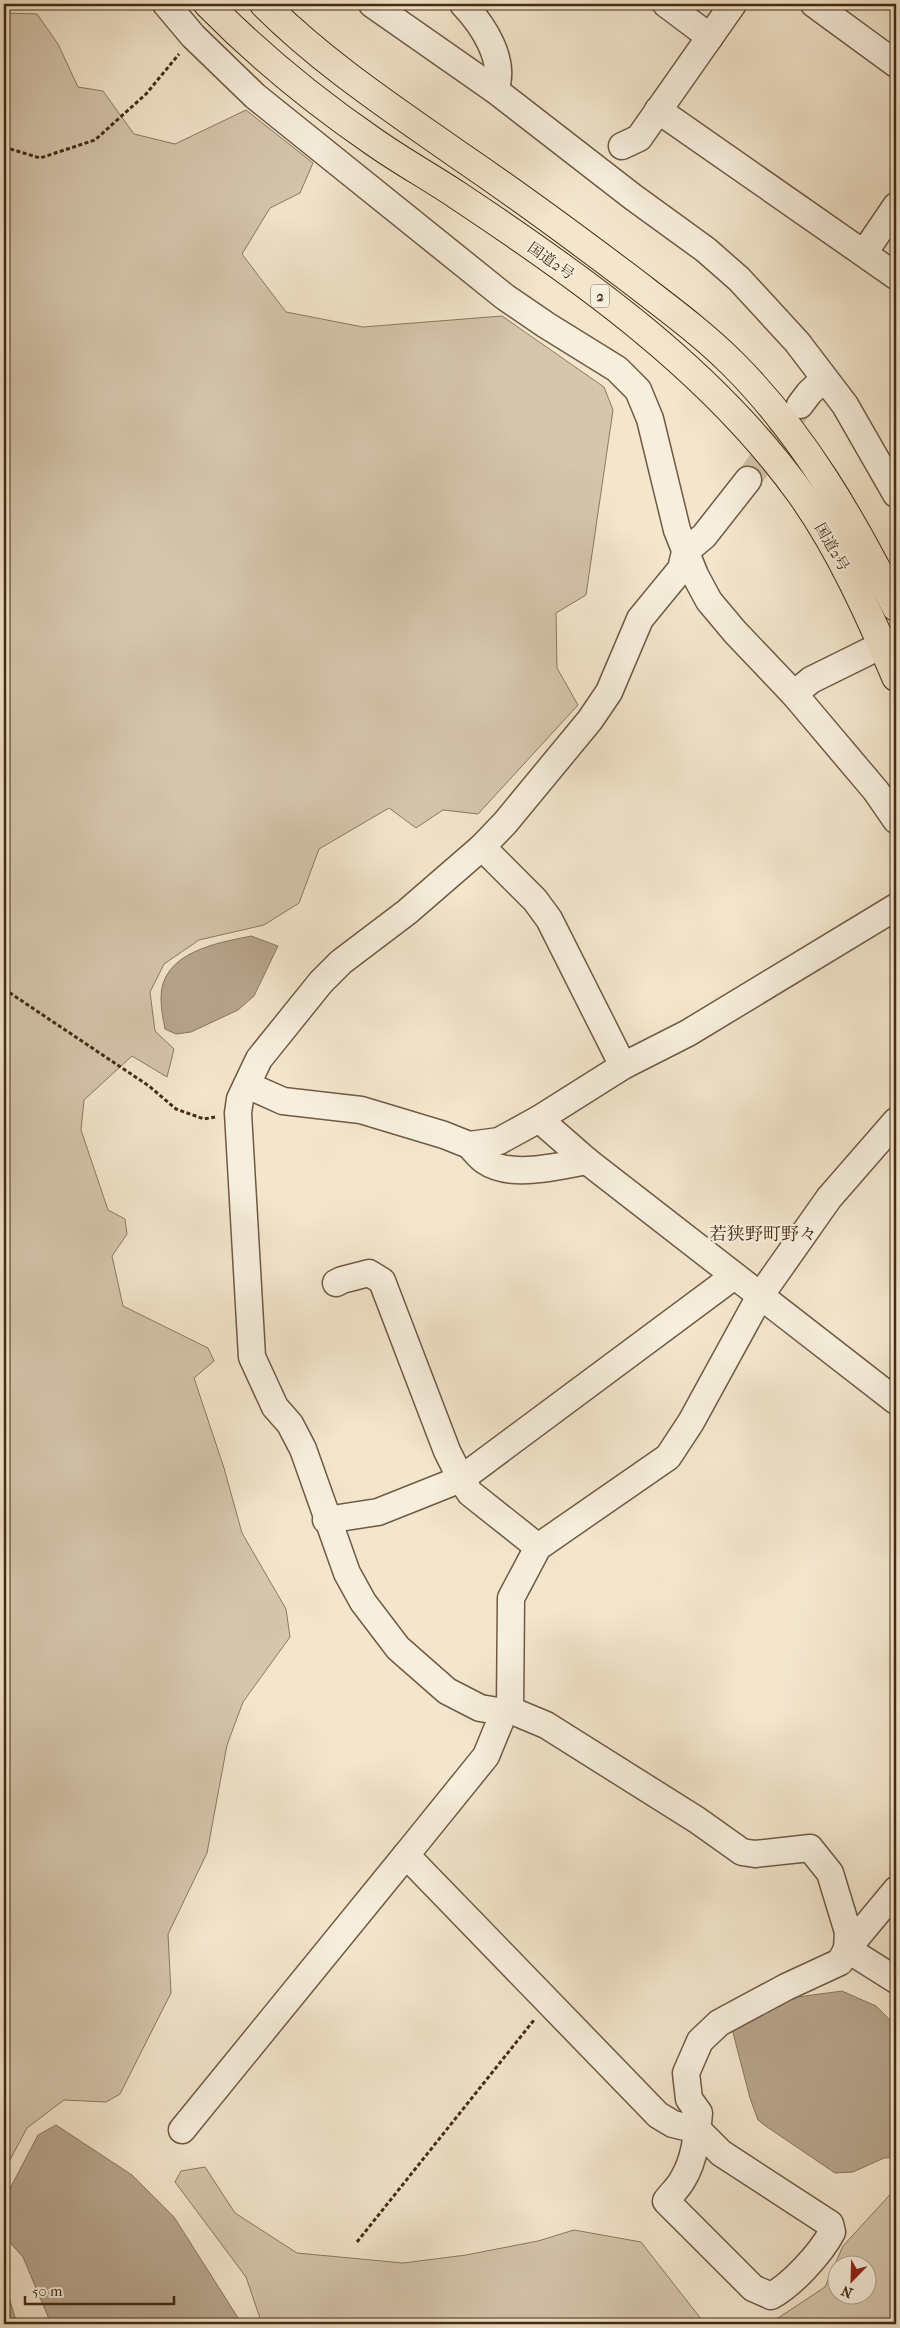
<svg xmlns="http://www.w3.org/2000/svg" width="900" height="2328" font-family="'IM FELL French Canon','Noto Serif JP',serif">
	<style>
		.green { fill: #d5c6ad; stroke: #8c7860; fill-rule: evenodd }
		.water { fill: #b8a68e; stroke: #8a755d }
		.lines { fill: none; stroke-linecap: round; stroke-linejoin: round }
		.minor-tunnel { stroke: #d0c1a8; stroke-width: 26; stroke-dasharray: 26 13; stroke-linecap: butt }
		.minor-casing { stroke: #705a42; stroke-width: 29 }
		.highway-casing { stroke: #442b13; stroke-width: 30 }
		.path { stroke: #442b13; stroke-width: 3; stroke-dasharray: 4 2.5; stroke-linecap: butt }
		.minor { stroke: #f7efde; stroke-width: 26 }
		.highway { stroke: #f3e6cd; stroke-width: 28 }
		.labels { text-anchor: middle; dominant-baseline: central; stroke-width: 4.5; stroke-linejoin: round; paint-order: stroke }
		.shield { fill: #f7efde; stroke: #7a6650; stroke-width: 1 }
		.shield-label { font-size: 14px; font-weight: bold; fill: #442b13 }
		.street-label { font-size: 15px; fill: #442b13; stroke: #f7efde }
		.quarter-label { font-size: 18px; fill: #442b13; stroke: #f7efde }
	</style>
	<rect width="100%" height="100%" fill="#f3e6cd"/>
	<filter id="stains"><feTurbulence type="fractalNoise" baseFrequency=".004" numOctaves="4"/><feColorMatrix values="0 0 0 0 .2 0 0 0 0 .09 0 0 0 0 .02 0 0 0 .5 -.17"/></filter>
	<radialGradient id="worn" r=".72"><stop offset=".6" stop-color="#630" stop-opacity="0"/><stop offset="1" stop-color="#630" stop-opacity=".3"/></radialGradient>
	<g class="green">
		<polygon points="4,13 37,14 58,44 78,87 103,91 134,134 175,144 246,110 313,163 300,193 270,208 242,254 286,312 363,327 502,316 604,387 613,410 586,595 556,613 557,668 578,705 478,814 443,810 416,828 389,808 319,849 299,903 264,925 199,940 164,964 150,992 155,1031 174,1049 167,1077 132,1056 84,1100 81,1130 108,1210 125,1219 127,1234 112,1256 123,1306 208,1348 214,1361 194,1378 224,1468 242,1533 286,1609 290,1637 243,1702 227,1745 207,1853 168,1934 171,1993 120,2094 106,2102 64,2100 27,2128 4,2171"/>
		<polygon points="205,2167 235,2213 297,2253 403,2263 466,2255 538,2241 574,2230 641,2242 705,2324 262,2324 246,2277 175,2182 181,2171"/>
		<path d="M896,2188V2324H769L825,2287L843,2246ZM838,2266H868V2296H838Z"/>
	</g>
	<g class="water">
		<path d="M251,936L278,946L254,996L238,1010L191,1032L176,1034L165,1029C163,1019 161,1008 161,998C161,952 217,943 251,936Z"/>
		<polygon points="842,1991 876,2006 896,2026 896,2157 884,2158 853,2172 835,2173 767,2127 758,2120 750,2098 731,2025 790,1998"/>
		<polygon points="56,2125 132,2175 174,2217 242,2324 70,2324 49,2319 23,2257 4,2236 4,2200 38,2135"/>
		<polygon points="4,2281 17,2324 4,2324"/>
	</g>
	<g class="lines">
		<polyline class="minor-tunnel" points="748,480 798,409"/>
		<defs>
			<g id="minor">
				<polyline points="166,4 193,36 255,96 505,297 546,325 617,369 638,390 650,419 677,530 695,575 709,601 735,632 794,694 876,791 896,820"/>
				<polyline points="372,4 495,90 633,197 706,250 739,279 797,342 845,405 896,494"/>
				<path d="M463,4C482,24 507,60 495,90"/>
				<polyline points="666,4 710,37"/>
				<polyline points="814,4 896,64"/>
				<polyline points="658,110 896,276"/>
				<polyline points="622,146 639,138 733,4"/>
				<polyline points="864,253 896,206"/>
				<polyline points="800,405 809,393 824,379"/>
				<polyline points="748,480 704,536 685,552 681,569 640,619 609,692 590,720 505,823 482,847 407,912 341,962 321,982 259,1059 240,1099 238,1113 252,1357 275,1407 290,1424 303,1449 347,1573 363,1602 398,1648 447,1691 480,1708 498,1711 510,1710 546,1725 697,1820 742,1852 755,1854 810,1848 830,1873 848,1932 847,1949"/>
				<polyline points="794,694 811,680 882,645"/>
				<polyline points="482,847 535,900 549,919 623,1066"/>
				<polyline points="247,1085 283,1101 361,1110 444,1135 469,1145 499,1141 539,1119 623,1066 688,1033 896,907"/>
				<polyline points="539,1119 587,1161 896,1401"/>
				<path d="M469,1145C474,1150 479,1157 485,1161C511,1179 559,1166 587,1161"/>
				<polyline points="336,1283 342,1280 369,1273 382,1281 447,1451 461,1479 470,1493 538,1547"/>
				<polyline points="326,1520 378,1512 461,1479 734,1276"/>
				<polyline points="510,1710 511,1598 538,1547 668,1457 691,1422 760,1296 829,1198 896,1121"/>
				<path d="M498,1711L500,1722L486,1756L406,1855L658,2115L673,2124L698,2130L721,2153L830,2224L832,2232C821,2253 792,2285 771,2296L753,2288L666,2201C671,2194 679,2187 683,2179C695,2159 697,2135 699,2113L689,2099L686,2073L700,2041L719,2023L786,1987L840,1962L847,1949L896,1890"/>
				<polyline points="847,1949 896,1980"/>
				<polyline points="182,2130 406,1855"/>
			</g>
			<g id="highway">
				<path d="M208,4C259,56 314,101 374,142C401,161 430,177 457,195C582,278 712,370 801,494C840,549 869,614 896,677"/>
				<path d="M264,4C322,62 390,107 457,154C516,194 573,236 630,279C665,306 702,333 733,364C803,434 852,519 896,607"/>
			</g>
		</defs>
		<use href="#minor" class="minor-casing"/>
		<use href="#highway" class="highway-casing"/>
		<g class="path">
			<polyline points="4,147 40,158 95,140 146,94 179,54"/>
			<polyline points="4,989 149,1086 176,1109 204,1119 215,1117"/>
			<polyline points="357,2242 534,2020"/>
		</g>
		<use href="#minor" class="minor"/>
		<use href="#highway" class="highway"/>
	</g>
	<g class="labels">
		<rect class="shield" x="591" y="284.5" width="18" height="23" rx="4"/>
		<g class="shield-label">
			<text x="600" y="296">2</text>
		</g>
		<g class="street-label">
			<text transform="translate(551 261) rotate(35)">国道2号</text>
			<text transform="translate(832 547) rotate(60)">国道2号</text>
		</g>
		<g class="quarter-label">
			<text x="763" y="1234">若狭野町野々</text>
		</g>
	</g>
	<rect width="900" height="2328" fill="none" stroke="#f3e6cd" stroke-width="20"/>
	<rect x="5" y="5" width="890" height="2318" fill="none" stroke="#442b13" stroke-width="2.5"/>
	<rect x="10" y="10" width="880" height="2308" fill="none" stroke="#442b13"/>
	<g transform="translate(852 2280) rotate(203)"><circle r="24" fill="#f7efde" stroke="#afa18d"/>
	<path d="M0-4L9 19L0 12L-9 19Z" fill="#8f2418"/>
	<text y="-8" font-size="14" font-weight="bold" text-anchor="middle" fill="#442b13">N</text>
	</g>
	<path d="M25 2296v8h149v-8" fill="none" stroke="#442b13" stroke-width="2.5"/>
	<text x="32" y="2296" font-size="15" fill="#442b13" stroke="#f7efde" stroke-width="4" paint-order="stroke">50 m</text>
	<rect width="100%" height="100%" filter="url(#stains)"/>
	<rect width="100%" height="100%" fill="url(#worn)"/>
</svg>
